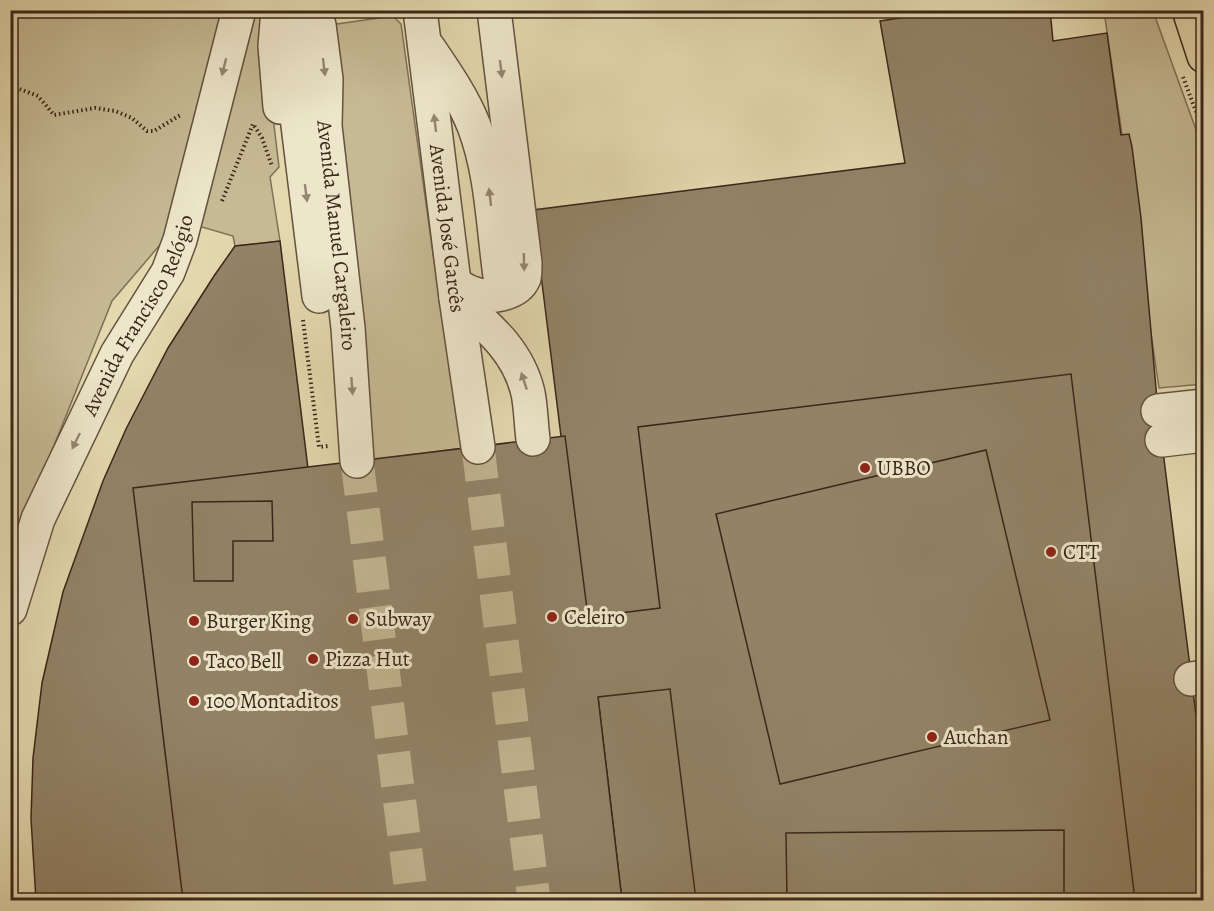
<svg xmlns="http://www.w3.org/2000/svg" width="1214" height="911" font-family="Alegreya,serif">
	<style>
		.green { fill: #c6ba95; stroke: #807058; stroke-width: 1.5 }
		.building { fill: #928367; stroke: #3a261a; stroke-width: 1.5; fill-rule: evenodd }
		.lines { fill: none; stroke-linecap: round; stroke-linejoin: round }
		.minor-tunnel { stroke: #c1b490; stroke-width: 33; stroke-dasharray: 33 16; stroke-linecap: butt }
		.minor-casing { stroke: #64523f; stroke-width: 36 }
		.major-casing { stroke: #3a261a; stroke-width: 36 }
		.path { stroke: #3a261a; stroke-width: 4; stroke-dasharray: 1.5 3; stroke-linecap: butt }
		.minor { stroke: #ede6ca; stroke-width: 33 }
		.major { stroke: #e3d8ae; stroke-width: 33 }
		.oneway { fill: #948672 }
		.poi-dot { fill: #8f2418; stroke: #ede6ca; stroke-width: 2 }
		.labels { text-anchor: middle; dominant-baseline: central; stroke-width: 6; stroke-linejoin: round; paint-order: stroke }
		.street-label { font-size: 21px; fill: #3a261a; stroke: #ede6ca }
		.poi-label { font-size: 21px; fill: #3a261a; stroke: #ede6ca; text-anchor: start }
	</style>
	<rect width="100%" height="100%" fill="#e3d8ae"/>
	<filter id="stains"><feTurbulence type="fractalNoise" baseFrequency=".00333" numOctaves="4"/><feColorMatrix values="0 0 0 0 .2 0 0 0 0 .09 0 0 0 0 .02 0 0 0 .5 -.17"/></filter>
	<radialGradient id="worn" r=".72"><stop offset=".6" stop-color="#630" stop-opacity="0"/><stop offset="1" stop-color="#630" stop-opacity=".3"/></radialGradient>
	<g class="green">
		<polygon points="22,11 222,11 165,239 112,301 11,553 11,30"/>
		<polygon points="255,11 268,11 266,59 279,167 270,177 280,241 235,246 233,236 195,225"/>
		<polygon points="1104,11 1153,11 1203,149 1203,384 1159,388"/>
		<polygon points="393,16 401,24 441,311 465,448 373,460 330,25"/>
	</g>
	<g class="building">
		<polygon points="955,10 1050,10 1053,41 1107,33 1121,135 1129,134 1132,147 1141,218 1158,411 1204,779 1204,900 622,900 598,697 235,700 237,876 242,900 36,900 31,819 33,758 42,683 63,592 103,481 126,429 168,348 214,276 235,246 280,241 320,566 573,533 533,210 905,163 880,21"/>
		<path d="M1071,374L1135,900H1064V830L786,833L787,900H696L670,689L598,697L622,900H183L133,488L565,436L588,617L660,608L638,427ZM986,450L1050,720L780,784L716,514ZM272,501L273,541H233V581H194L192,502Z"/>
	</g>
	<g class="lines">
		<g class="minor-tunnel">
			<polyline points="478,447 534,900"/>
			<polyline points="357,461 412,900"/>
		</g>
		<defs>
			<g id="minor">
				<polyline points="278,10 275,46 280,107"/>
				<path id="s1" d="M312,10L319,25L326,79L325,126L348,328L357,461"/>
				<path id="s2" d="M420,10L456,298L478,447"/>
				<polyline points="307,12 296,88 296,109 319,296"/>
				<path d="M428,47C445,72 463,98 474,126C492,173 493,226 500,276"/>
				<path d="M455,284C460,287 466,291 472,293C487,299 517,295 524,278C525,274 525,267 525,263L494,10"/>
				<path d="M456,298C487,326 518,350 528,393C531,408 531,424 533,439"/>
				<polyline points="1158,411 1204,406"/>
				<polyline points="1162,440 1204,435"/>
				<path id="s3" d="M10,609L38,519L117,354L168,272L180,240L239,10"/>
				<polyline points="1191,679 1204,677"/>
			</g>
			<polyline id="major" points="1189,10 1204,56"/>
		</defs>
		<use href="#minor" class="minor-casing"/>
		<use href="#major" class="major-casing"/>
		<g class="path">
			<polyline points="10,16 14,10"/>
			<polyline points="1183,77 1204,133"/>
			<polyline points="10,80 17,88 38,96 54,115 95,108 115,111 132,118 147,131 154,131 182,114"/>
			<polyline points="222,201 253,124 262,138 272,166"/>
			<polyline points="303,320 319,447 328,446"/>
		</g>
		<use href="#minor" class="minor"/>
		<use href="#major" class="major"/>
	</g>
	<defs><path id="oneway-solid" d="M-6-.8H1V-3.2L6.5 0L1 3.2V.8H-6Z" transform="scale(1.5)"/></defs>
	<g class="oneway">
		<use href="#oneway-solid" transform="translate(224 67) rotate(104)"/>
		<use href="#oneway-solid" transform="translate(324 67) rotate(83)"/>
		<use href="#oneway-solid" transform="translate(501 69) rotate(83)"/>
		<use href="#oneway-solid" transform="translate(435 123) rotate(-97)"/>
		<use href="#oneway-solid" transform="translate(306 193) rotate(83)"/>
		<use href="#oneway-solid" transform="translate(490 197) rotate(-97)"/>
		<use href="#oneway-solid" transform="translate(524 262) rotate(89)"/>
		<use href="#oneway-solid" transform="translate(524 381) rotate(-108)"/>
		<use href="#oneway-solid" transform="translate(352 386) rotate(86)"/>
		<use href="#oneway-solid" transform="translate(76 441) rotate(116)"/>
	</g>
	<g class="poi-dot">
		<circle cx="865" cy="468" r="6"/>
		<circle cx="1051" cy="552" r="6"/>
		<circle cx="552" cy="617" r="6"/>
		<circle cx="353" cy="619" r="6"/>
		<circle cx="194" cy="621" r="6"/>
		<circle cx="313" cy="659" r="6"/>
		<circle cx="194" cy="661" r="6"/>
		<circle cx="194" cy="701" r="6"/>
		<circle cx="932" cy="737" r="6"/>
	</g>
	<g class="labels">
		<g class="street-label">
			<text stroke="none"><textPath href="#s2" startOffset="220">Avenida José Garcês</textPath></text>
			<text stroke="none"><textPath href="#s1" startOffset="228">Avenida Manuel Cargaleiro</textPath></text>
			<text stroke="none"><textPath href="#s3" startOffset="322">Avenida Francisco Relógio</textPath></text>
		</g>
		<g class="poi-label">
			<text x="877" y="468">UBBO</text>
			<text x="1063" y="552">CTT</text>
			<text x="564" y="617">Celeiro</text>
			<text x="365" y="619">Subway</text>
			<text x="206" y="621">Burger King</text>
			<text x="325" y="659">Pizza Hut</text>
			<text x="206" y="661">Taco Bell</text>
			<text x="206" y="701">100 Montaditos</text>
			<text x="944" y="737">Auchan</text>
		</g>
	</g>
	<rect width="1214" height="911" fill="none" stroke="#e3d8ae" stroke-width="36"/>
	<rect x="12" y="12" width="1190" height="887" fill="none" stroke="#3a261a" stroke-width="3"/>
	<rect x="18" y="18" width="1178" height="875" fill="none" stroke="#3a261a" stroke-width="1.5"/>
	<rect width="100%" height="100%" filter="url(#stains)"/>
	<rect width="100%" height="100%" fill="url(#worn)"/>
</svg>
